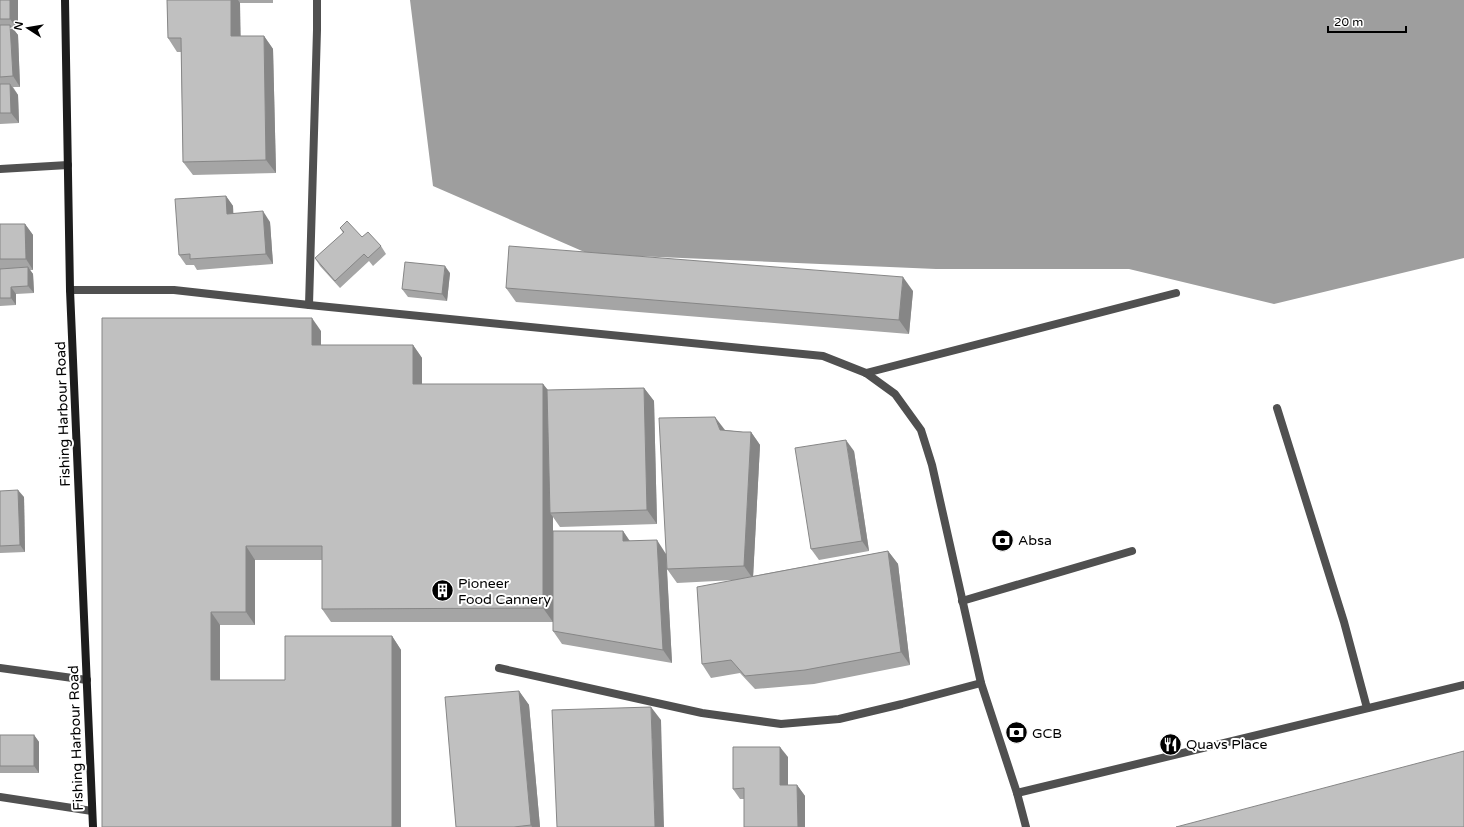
<svg xmlns="http://www.w3.org/2000/svg" width="1464" height="827" font-family="'Varela Round',sans-serif">
	<style>
		.water { fill: #9e9e9e }
		.lines { fill: none; stroke-linecap: round; stroke-linejoin: round }
		.lane { stroke: #505050; stroke-width: 8 }
		.secondary { stroke: #1d1d1d; stroke-width: 8 }
		.wall { fill: #a5a5a5 }
		.shaded-wall { fill: #868686 }
		.building { fill: #c0c0c0; stroke: #868686 }
		.labels { text-anchor: middle; dominant-baseline: central; stroke-width: 4; stroke-linejoin: round; paint-order: stroke }
		.street-label { font-size: 14px; fill: #000; stroke: #fff }
		.poi-label { font-size: 14px; fill: #000; stroke: #fff; text-anchor: start }
	</style>
	<rect width="100%" height="100%" fill="#fff"/>
	<polygon class="water" points="410,0 1464,0 1464,258 1274,304 1129,269 936,269 589,254 433,186"/>
	<g class="lines">
		<g class="lane">
			<polyline points="0,169 68,165"/>
			<polyline points="70,290 174,290 309,305 823,356 866,373 895,394 921,430 932,465 981,683 1017,793 1026,827"/>
			<polyline points="309,305 317,30 317,0"/>
			<polyline points="866,373 1176,293"/>
			<polyline points="1277,408 1344,622 1367,708"/>
			<polyline points="962,601 1132,551"/>
			<polyline points="0,668 87,680"/>
			<polyline points="499,668 702,713 781,724 839,719 902,704 981,683"/>
			<polyline points="1017,793 1464,685"/>
			<polyline points="0,797 92,811"/>
		</g>
		<polyline class="secondary" points="65,0 70,290 93,827"/>
	</g>
	<g class="wall">
		<polygon points="0,0 18,30 14,30 18,35 20,87 13,87 18,95 19,123 0,124"/>
		<polygon points="167,0 273,0 273,3 240,3 240,36 264,36 273,49 276,173 193,175 183,162 181,52 177,52 168,38"/>
		<polygon points="226,196 233,206 233,213 270,222 273,264 197,270 194,265 186,265 179,255"/>
		<polygon points="0,224 25,224 33,235 33,270 30,270 33,274 34,293 16,294 16,305 0,306"/>
		<polygon points="340,228 362,237 381,246 386,254 373,266 369,261 340,288 320,266 315,258 343,233"/>
		<polygon points="450,273 447,301 408,297 402,289"/>
		<polygon points="506,288 913,291 909,334 516,302"/>
		<polygon points="321,331 321,345 413,345 422,358 422,384 543,384 548,390 644,388 654,401 657,524 560,527 553,517 553,622 331,622 322,609 322,560 255,560 255,625 220,625 220,680 285,680 392,636 401,650 401,827 102,827"/>
		<polygon points="725,430 743,432 751,432 760,445 753,576 888,551 898,564 910,665 814,684 755,689 740,673 711,678 702,664 735,580 677,583 667,569 672,663 562,644 553,631 623,531 630,541 666,554"/>
		<polygon points="854,451 869,551 819,560 811,549"/>
		<polygon points="0,491 24,497 25,552 0,553"/>
		<polygon points="519,691 529,705 540,827 456,827"/>
		<polygon points="0,735 34,735 39,742 39,773 0,773"/>
		<polygon points="788,757 788,785 797,785 805,796 805,827 744,827 744,799 740,799 733,789"/>
	</g>
	<g class="shaded-wall">
		<polygon points="10,0 18,0 18,30 10,19"/>
		<polygon points="231,0 238,0 240,3 241,50 231,36"/>
		<polygon points="10,25 18,35 20,87 13,76"/>
		<polygon points="264,36 273,49 276,173 266,160"/>
		<polygon points="10,84 18,95 19,123 11,113"/>
		<polygon points="226,196 233,206 234,224 227,214"/>
		<polygon points="263,211 270,222 273,264 266,254"/>
		<polygon points="25,224 33,235 33,270 26,259"/>
		<polygon points="445,266 450,273 447,301 442,294"/>
		<polygon points="28,267 33,274 34,293 28,286"/>
		<polygon points="903,277 913,291 909,334 899,320"/>
		<polygon points="11,287 16,294 16,305 11,298"/>
		<polygon points="312,318 321,331 321,358 312,345"/>
		<polygon points="413,345 422,358 422,398 413,384"/>
		<polygon points="543,384 553,397 550,513 553,517 553,622 543,608"/>
		<polygon points="644,388 654,401 657,524 647,510"/>
		<polygon points="715,417 725,430 720,430"/>
		<polygon points="751,432 760,445 753,579 744,566"/>
		<polygon points="846,440 854,451 869,551 862,541"/>
		<polygon points="18,490 24,497 25,552 20,545"/>
		<polygon points="623,531 632,545 623,541"/>
		<polygon points="657,540 666,554 672,663 663,650"/>
		<polygon points="246,546 255,560 255,625 246,612"/>
		<polygon points="888,551 898,564 910,665 901,652"/>
		<polygon points="211,612 220,625 220,694 211,680"/>
		<polygon points="392,636 401,650 401,827 392,827"/>
		<polygon points="519,691 529,705 540,827 532,827 531,825"/>
		<polygon points="651,707 661,720 664,827 655,827"/>
		<polygon points="34,735 39,742 39,773 34,766"/>
		<polygon points="780,747 788,757 788,796 780,785"/>
		<polygon points="797,785 805,796 805,827 798,827"/>
	</g>
	<g class="building">
		<rect x="0" y="0" width="10" height="19"/>
		<polygon points="167,0 231,0 231,36 264,36 266,160 183,162 181,38 168,38"/>
		<polygon points="0,25 10,25 13,76 0,77"/>
		<polygon points="0,84 10,84 11,113 0,113"/>
		<polygon points="226,196 227,214 263,211 266,254 190,259 190,254 179,255 175,199"/>
		<polygon points="347,221 362,237 368,232 381,246 368,258 364,254 335,281 315,258 344,232 340,228"/>
		<polygon points="0,224 25,224 26,259 0,259"/>
		<polygon points="509,246 903,277 899,320 506,288"/>
		<polygon points="405,262 445,266 442,294 402,289"/>
		<polygon points="28,267 28,286 11,287 11,298 0,298 0,269"/>
		<polygon points="102,318 312,318 312,345 413,345 413,384 543,384 543,608 322,609 322,546 246,546 246,612 211,612 211,680 285,680 285,636 392,636 392,827 102,827"/>
		<polygon points="644,388 647,510 550,513 547,390"/>
		<polygon points="715,417 720,430 743,432 751,432 744,566 667,569 659,418"/>
		<polygon points="846,440 862,541 811,549 795,448"/>
		<polygon points="18,490 20,545 0,546 0,491"/>
		<polygon points="553,531 623,531 623,541 657,540 663,650 553,631"/>
		<polygon points="888,551 901,652 805,670 745,676 731,660 702,664 697,587"/>
		<polygon points="519,691 531,825 514,827 456,827 445,697"/>
		<polygon points="651,707 655,827 557,827 552,710"/>
		<rect x="0" y="735" width="34" height="31"/>
		<polygon points="733,747 780,747 780,785 797,785 798,827 744,827 744,788 733,789"/>
		<polygon points="1464,751 1464,827 1176,827"/>
	</g>
	<defs>
		<symbol id="bank-disc" viewBox="-11 -11 22 22"><circle r="9.5" fill="#000" stroke="#fff"/><path d="M-6-4H6V4H-6ZM0-2.3a2.3 2.3 0 1 0 0 4.6a2.3 2.3 0 1 0 0-4.6Z" fill="#fff"/></symbol>
		<symbol id="building-disc" viewBox="-11 -11 22 22"><circle r="9.5" fill="#000" stroke="#fff"/><path d="M-4-6H4V6H1V3H-1V6H-4ZM-2.5-4.3h1.7v1.8h-1.7ZM.8-4.3h1.7v1.8H.8ZM-2.5-1h1.7V.8h-1.7ZM.8-1h1.7V.8H.8Z" fill="#fff"/></symbol>
		<symbol id="restaurant-disc" viewBox="-11 -11 22 22"><circle r="9.5" fill="#000" stroke="#fff"/><path d="M-5-6h1v4h1v-4h1v4h1v-4h1v5L-1.5 .5V6h-2V.5L-5-1ZM5-6V6H3V1.5H1.5Q1.5-4 5-6Z" fill="#fff"/></symbol>
	</defs>
	<g fill-rule="evenodd">
		<use href="#bank-disc" x="990" y="528" width="25" height="25"/>
		<use href="#building-disc" x="430" y="578" width="25" height="25"/>
		<use href="#bank-disc" x="1004" y="720" width="25" height="25"/>
		<use href="#restaurant-disc" x="1158" y="732" width="25" height="25"/>
	</g>
	<g class="labels">
		<g class="street-label">
			<text transform="translate(63 414) rotate(-92)">Fishing Harbour Road</text>
			<text transform="translate(76 738) rotate(-92)">Fishing Harbour Road</text>
		</g>
		<g class="poi-label">
			<text x="1018" y="540">Absa</text>
			<text x="458" y="583">Pioneer<tspan x="458" dy="16">Food Cannery</tspan></text>
			<text x="1032" y="733">GCB</text>
			<text x="1186" y="744">Quavs Place</text>
		</g>
	</g>
	<g transform="translate(28 28) rotate(282)" stroke="#ffffff" stroke-width="3" paint-order="stroke">
	<path d="M0-3L7 15L0 10L-7 15Z" fill="#000000"/>
	<text y="-6" font-size="11" font-weight="bold" text-anchor="middle" fill="#000000">N</text>
	</g>
	<path d="M1328 26v6h78v-6" fill="none" stroke="#000000" stroke-width="2"/>
	<text x="1334" y="26" font-size="12" fill="#000000" stroke="#ffffff" stroke-width="3" paint-order="stroke">20 m</text>
</svg>
